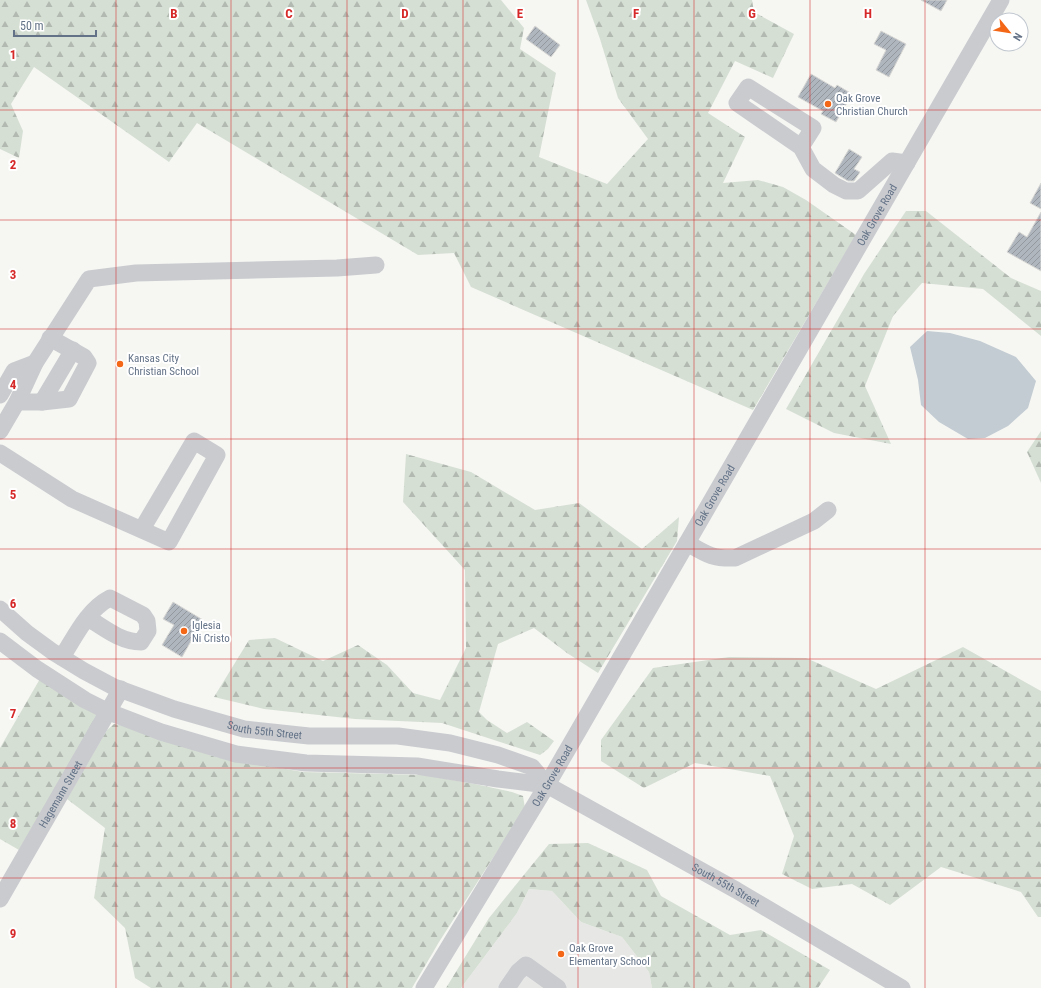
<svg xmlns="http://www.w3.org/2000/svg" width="1041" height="988" font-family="'Roboto Condensed',sans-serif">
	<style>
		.built { fill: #e7e8e6 }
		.forest { fill: url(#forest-firs) }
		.water { fill: #c3ccd3 }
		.building { fill: url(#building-hatch); stroke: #d8d8d5 }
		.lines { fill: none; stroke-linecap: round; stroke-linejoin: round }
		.minor { stroke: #c9cbcf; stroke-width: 17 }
		.grid { fill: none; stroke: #d62828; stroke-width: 1; stroke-opacity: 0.55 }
		.poi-dot { fill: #f36716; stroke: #fff; stroke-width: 1.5 }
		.labels { text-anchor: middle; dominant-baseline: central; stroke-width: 4; stroke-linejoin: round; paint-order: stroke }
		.poi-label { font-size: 11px; fill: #637287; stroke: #fff; text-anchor: start }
		.street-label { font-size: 11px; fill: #637287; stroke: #fff }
		.grid-label { font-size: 13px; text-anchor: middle; font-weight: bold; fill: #d62828; stroke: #fff; stroke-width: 4; stroke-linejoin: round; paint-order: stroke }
	</style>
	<defs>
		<pattern id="forest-firs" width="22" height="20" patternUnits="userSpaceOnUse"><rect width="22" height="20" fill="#d6dfd3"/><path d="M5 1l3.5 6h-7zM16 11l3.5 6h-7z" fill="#b1b9b1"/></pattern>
		<pattern id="building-hatch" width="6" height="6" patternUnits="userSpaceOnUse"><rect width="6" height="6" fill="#b0b6bd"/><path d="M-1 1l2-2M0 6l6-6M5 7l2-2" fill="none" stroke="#93989f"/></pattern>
	</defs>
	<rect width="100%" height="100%" fill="#f6f7f3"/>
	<polygon class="built" points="529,889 552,891 581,922 622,937 649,972 652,988 461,988 517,913"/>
	<g class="forest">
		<polygon points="0,0 501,0 524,28 520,49 556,73 539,157 607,184 648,139 618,98 600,39 586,0 752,0 754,12 794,34 773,78 735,61 708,113 745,137 723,183 758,180 783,187 806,200 856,235 753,410 471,287 454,253 418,255 197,123 169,162 34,67 11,104 23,131 19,158 0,149"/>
		<polygon points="906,211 926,211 1011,278 1041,291 1041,336 983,289 922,283 893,316 865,386 891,444 834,433 786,409 864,274"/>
		<polygon points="1041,431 1041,483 1027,452"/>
		<polygon points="406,454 471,472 535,510 579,503 642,549 679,517 677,541 598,673 567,653 534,628 498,644 479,712 487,720 507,733 527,722 554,741 548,749 540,755 442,723 355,719 264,709 214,697 249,640 275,638 323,661 358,645 387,665 413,693 440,700 466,648 465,570 403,502"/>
		<polygon points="963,647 1041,691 1041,917 1038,917 1021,892 941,867 890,905 852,884 812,889 782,874 794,836 770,776 695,763 644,788 601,761 601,740 653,668 729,657 806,658 876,689"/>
		<polygon points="41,677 95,710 97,717 19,850 0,839 0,748"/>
		<polygon points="114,724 126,726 216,757 303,772 424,775 475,784 512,792 523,796 525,808 439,942 412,988 151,988 135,978 125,928 94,898 105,828 67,799 107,730"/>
		<polygon points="588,843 647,870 661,896 730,935 761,930 830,970 818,988 652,988 649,972 622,937 581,922 552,891 529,889 517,913 461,988 446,988 489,918 549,844"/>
	</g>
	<polygon class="water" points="927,331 950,333 980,341 1016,357 1036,381 1028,408 1008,426 985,438 968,439 939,422 921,405 918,380 910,347"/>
	<g class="building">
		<polygon points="921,0 947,0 941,11"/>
		<polygon points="535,26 560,45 551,57 526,39"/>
		<polygon points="881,31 906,44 889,77 876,70 886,50 874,44"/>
		<polygon points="811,74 835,88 837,85 852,94 836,122 821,114 823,111 798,97"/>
		<polygon points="849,149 862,157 854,169 860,172 854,181 848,181 835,173"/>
		<polygon points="1041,183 1041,209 1030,203"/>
		<polygon points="1041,212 1041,271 1007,252 1019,232 1027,237"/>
		<polygon points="173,602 203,620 182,657 162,645 174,625 163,619"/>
	</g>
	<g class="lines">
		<g class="minor">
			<polyline points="801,147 813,128 748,87 737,103 801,147 813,169 834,185 846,191 858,191 892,161 907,163"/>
			<polyline points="0,395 14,371 35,363"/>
			<polyline points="17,402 42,402 69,399 88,363 84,357 50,338"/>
			<polyline points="42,402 73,350"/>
			<polyline points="0,431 17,402 35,363 89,279 136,273 337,268 376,265"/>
			<polyline points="0,453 72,499 169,542 217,455 194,441 142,529"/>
			<path d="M687,543C706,554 712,559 735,558L814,521L828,510"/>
			<path id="s1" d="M0,609L27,633L53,652L84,671L114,687L174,709L244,729L309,736H398L450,743L498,755L532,767L547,785L736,890L902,988"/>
			<polyline points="0,641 37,669 85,700 109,712 161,732 236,754 306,763 417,766 498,779 547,785"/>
			<path d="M62,657C75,637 87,610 110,598L143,615L147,621L148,631L141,642C121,642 104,628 88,618"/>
			<path id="s2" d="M0,899L121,689"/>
			<path id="s3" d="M424,988L547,785L1001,0"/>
			<polyline points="507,988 518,972 526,965 558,988"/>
		</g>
	</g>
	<path class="grid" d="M116,0V988M231,0V988M347,0V988M463,0V988M578,0V988M694,0V988M810,0V988M925,0V988M0,110H1041M0,220H1041M0,329H1041M0,439H1041M0,549H1041M0,659H1041M0,768H1041M0,878H1041"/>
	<g class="poi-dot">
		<circle cx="828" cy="104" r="4"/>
		<circle cx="120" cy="364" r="4"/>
		<circle cx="184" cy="631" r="4"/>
		<circle cx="561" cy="954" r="4"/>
	</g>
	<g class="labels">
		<g class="poi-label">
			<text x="836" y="98">Oak Grove<tspan x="836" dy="13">Christian Church</tspan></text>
			<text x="128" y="358">Kansas City<tspan x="128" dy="13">Christian School</tspan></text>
			<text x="192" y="625">Iglesia<tspan x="192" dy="13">Ni Cristo</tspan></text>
			<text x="569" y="948">Oak Grove<tspan x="569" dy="13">Elementary School</tspan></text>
		</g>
		<g class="street-label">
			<text stroke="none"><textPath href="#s3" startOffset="896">Oak Grove Road</textPath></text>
			<text stroke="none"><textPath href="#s3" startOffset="572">Oak Grove Road</textPath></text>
			<text stroke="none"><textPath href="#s1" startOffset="296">South 55th Street</textPath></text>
			<text stroke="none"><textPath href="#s3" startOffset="248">Oak Grove Road</textPath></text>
			<text stroke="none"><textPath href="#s2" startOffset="121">Hagemann Street</textPath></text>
			<text stroke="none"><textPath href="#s1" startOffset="796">South 55th Street</textPath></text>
		</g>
	</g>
	<g class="grid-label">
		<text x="174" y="18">B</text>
		<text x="289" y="18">C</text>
		<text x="405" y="18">D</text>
		<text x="520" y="18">E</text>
		<text x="636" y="18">F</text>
		<text x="752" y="18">G</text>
		<text x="868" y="18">H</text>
		<text x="13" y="59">1</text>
		<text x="13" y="169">2</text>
		<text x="13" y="279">3</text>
		<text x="13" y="389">4</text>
		<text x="13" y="499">5</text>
		<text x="13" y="608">6</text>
		<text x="13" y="718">7</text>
		<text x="13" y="828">8</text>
		<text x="13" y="938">9</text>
	</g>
	<g transform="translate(1009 32) rotate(120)"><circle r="19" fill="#ffffff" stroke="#c1c7cf"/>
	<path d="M0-3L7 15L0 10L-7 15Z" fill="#f36716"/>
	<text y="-6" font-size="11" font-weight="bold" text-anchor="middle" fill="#637287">N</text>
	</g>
	<path d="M14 30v6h82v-6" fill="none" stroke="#637287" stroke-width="2"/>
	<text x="20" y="30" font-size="12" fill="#637287" stroke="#ffffff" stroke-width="3" paint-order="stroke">50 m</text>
</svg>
